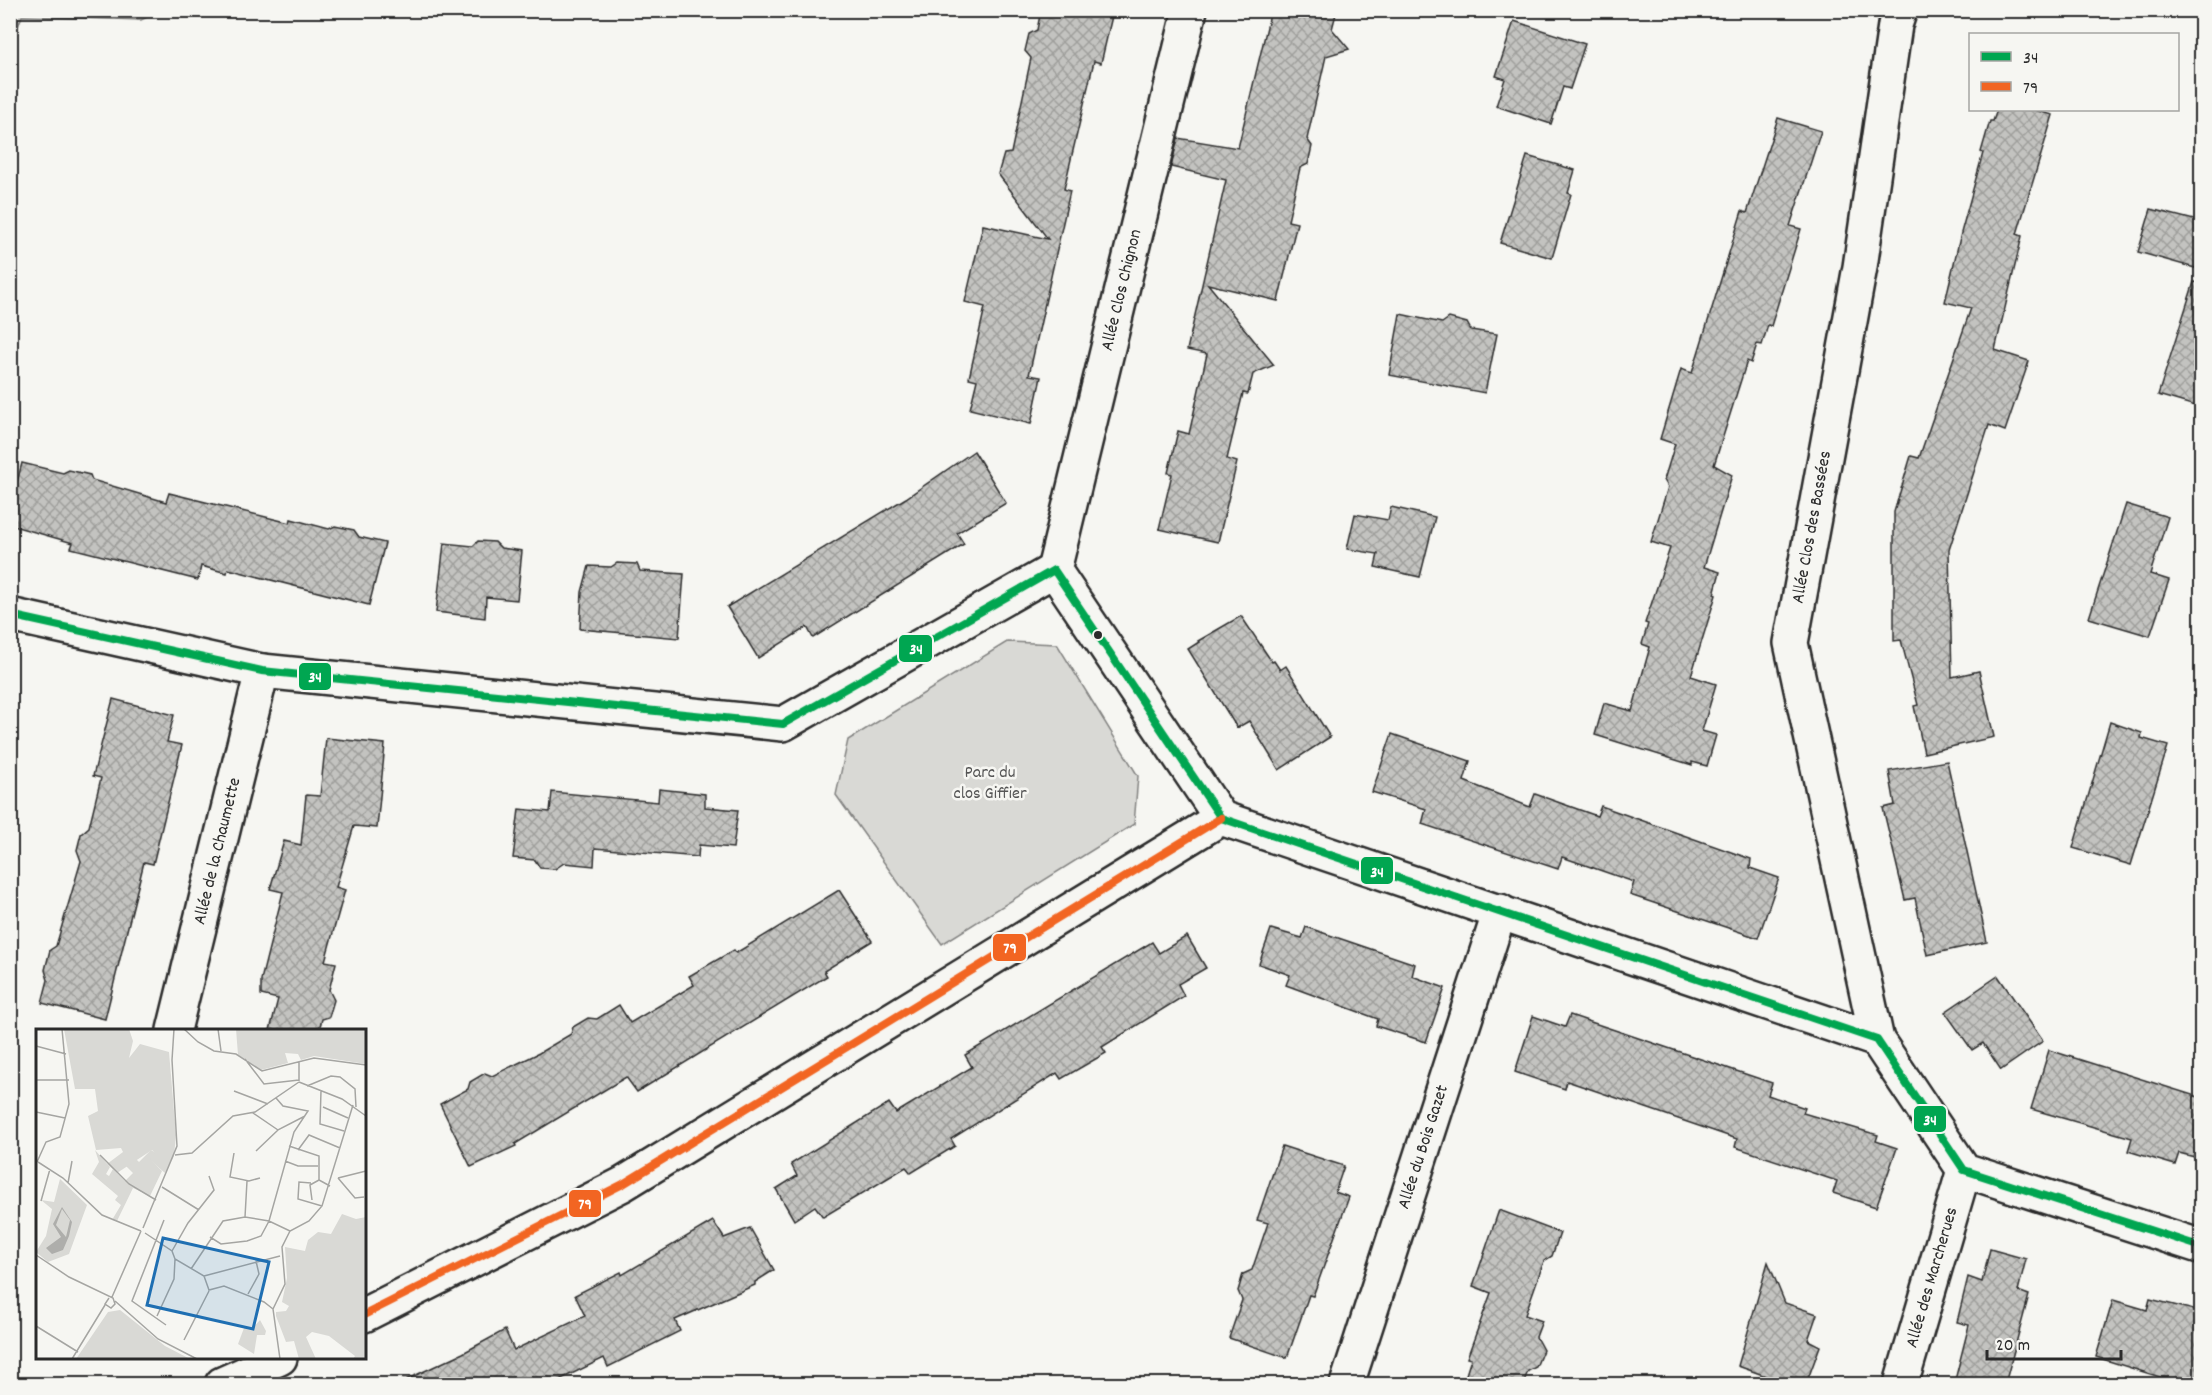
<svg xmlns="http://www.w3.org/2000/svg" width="2212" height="1395" font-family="Dekko,sans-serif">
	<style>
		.forest { fill: url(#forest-firs); stroke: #828280; stroke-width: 1.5 }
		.park { fill: #d9d9d5; stroke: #828280; stroke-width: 1.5 }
		.building { fill: url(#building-cross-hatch); stroke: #2b2b2b; stroke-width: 1.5 }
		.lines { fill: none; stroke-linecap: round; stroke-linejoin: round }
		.minor-casing { stroke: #2b2b2b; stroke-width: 38 }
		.minor { stroke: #f6f6f2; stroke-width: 33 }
		.bus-1-casing { stroke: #f6f6f2; stroke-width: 12 }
		.bus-2-casing { stroke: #f6f6f2; stroke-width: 12 }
		.bus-1 { stroke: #00a651; stroke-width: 8 }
		.bus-2 { stroke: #f26522; stroke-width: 8 }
		.bus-dot { fill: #2b2b2b; stroke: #f6f6f2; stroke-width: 2 }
		.labels { text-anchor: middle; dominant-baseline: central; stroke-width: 5; stroke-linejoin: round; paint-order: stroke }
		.street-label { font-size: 18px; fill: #2b2b2b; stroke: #f6f6f2 }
		.park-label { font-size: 18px; fill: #565656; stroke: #f6f6f2 }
		.inset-road { fill: none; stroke: #a5a5a2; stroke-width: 1.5 }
		.view { fill: #1f6fb2; fill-opacity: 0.15; stroke: #1f6fb2; stroke-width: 3 }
		.inset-edge { fill: none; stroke: #2b2b2b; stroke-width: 3 }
		.line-badge { stroke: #f6f6f2; stroke-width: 2 }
		.badge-label { font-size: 16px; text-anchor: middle; font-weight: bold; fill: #fff }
	</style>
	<defs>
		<pattern id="forest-firs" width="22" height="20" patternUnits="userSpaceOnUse" patternTransform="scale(1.5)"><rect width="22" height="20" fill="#d9d9d5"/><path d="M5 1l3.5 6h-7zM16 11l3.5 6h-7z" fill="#babab7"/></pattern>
		<pattern id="building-cross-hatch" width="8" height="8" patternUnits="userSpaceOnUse" patternTransform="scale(1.5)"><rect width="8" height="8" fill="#c3c3c0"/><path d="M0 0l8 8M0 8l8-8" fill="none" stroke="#9f9f9c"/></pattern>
	</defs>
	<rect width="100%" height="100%" fill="#f6f6f2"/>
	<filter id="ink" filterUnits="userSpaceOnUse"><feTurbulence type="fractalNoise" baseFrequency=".0167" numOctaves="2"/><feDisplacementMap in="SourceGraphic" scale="12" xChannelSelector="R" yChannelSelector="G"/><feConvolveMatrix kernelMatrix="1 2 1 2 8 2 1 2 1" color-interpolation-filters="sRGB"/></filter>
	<g filter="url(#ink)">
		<polygon class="forest" points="11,10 160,10 160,11 141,20 22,16 11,44"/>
		<polygon class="park" points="1007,642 1057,644 1138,776 1134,824 942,944 836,795 848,740"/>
		<g class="building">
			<polygon points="1041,10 1086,10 1112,16 1101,63 1094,61 1064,189 1070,191 1029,375 1041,377 1031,424 970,409 977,380 969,378 985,307 965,302 983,225 1048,239 998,174 1004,154 1011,153 1031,58 1025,51 1029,34 1037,30"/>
			<polygon points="1271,10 1337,10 1332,29 1349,49 1326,56 1307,139 1312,146 1308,164 1300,168 1288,221 1297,223 1278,301 1208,284 1274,365 1253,374 1248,394 1243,393 1227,459 1237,462 1218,542 1159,529 1172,474 1168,473 1178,431 1189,434 1207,354 1187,350 1226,180 1171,167 1178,138 1238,148"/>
			<polygon points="1514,21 1585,44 1570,89 1563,87 1551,124 1496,106 1505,79 1496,76"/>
			<polygon points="1997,110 2034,110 2053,115 2017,234 2022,236 1995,350 2029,361 2005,431 1989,425 1949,550 1952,677 1979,671 1994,737 1924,753 1914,706 1918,705 1901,640 1894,641 1894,512 1911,456 1919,458 1971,308 1945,302 1961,233 1983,153 1981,152 1990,121 1993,121"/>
			<polygon points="1778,118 1821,131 1790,226 1801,229 1771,326 1768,325 1762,345 1757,344 1751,363 1747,361 1714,465 1732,475 1704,567 1720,572 1714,594 1716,595 1691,676 1716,684 1702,731 1716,735 1707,766 1692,762 1692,765 1595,735 1604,703 1632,711 1650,647 1642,644 1648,624 1645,623 1670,548 1651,542 1668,487 1664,480 1675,444 1660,439 1681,369 1692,373 1742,211 1747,213"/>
			<polygon points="1527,156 1575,170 1568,193 1571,194 1552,258 1500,243"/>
			<polygon points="2151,209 2202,222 2202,270 2138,252"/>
			<polygon points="2194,282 2202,283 2202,408 2158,395"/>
			<polygon points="1400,314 1442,323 1449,318 1467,323 1471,330 1497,334 1485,393 1389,375"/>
			<polygon points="974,451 1006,503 957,533 964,544 813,638 807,627 758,658 727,607 906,498"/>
			<polygon points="22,463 63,473 69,470 90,475 92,480 166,502 169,493 290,523 291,519 329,529 335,526 354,530 359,537 385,543 369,605 228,569 227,573 201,566 198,580 71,548 73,543 10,525 10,508"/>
			<polygon points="2126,504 2168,517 2150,574 2169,580 2150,636 2089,618"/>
			<polygon points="1391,507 1435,517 1420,577 1375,567 1378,554 1347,549 1355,514 1388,520"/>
			<polygon points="478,541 495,542 501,548 522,551 517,600 486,597 485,618 436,612 444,543 473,546"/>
			<polygon points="617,563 637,564 640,571 684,574 679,638 580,629 582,592 589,566 611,567"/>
			<polygon points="1241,616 1272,662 1274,661 1280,670 1286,666 1330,737 1279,770 1249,721 1237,728 1188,649 1199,642 1198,641"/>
			<polygon points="113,699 174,715 167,742 182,745 153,864 144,862 105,1019 42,1003 48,980 45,970 50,950 56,946 81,861 77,850 81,834 89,827 101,778 93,776"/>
			<polygon points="2110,722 2142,733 2141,738 2168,746 2131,865 2073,848"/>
			<polygon points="1392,734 1470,761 1464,781 1530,807 1535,794 1597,816 1601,806 1751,859 1750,868 1779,878 1758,938 1630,895 1634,882 1562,857 1558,869 1422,824 1426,809 1372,792"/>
			<polygon points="326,738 385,744 377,828 354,826 336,887 345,890 325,961 336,963 329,990 334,1000 329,1017 322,1019 319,1030 270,1030 278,999 261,995 261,980 283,892 270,889 284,841 301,845 306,795 320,796"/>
			<polygon points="1947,761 1987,942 1927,955 1915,898 1905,900 1883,808 1895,805 1889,771"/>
			<polygon points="659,789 705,794 705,807 738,810 733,848 699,845 698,857 595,848 594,866 564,863 555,869 540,868 535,860 513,858 519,809 550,812 552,792 658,802"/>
			<polygon points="839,890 872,941 824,971 827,976 637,1092 626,1077 515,1144 516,1146 471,1167 440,1104 468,1089 470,1082 485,1073 492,1076 539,1053 571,1034 573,1027 588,1018 597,1019 619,1005 630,1023 694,985 689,976 734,950 736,953"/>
			<polygon points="1306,927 1415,964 1412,976 1445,988 1426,1042 1376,1026 1378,1019 1286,985 1290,975 1259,964 1271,929 1302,938"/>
			<polygon points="1187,936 1206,968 1178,984 1184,996 1102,1047 1106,1053 1061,1079 1057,1073 951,1139 955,1146 911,1173 906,1167 823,1217 815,1206 794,1220 776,1189 797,1176 791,1164 889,1103 896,1113 972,1067 965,1055 1152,942 1159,953"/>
			<polygon points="1998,976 2043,1041 2001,1070 1983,1043 1972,1050 1945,1012"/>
			<polygon points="1570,1015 1772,1083 1768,1095 1805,1108 1803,1113 1878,1135 1876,1141 1897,1148 1876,1207 1833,1193 1837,1181 1735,1147 1737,1139 1567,1081 1565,1089 1515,1072 1533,1016 1565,1027"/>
			<polygon points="2049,1050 2202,1098 2202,1159 2179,1153 2175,1165 2158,1160 2128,1151 2132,1138 2031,1109"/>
			<polygon points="1282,1146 1344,1166 1335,1192 1349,1197 1313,1296 1309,1295 1287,1358 1229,1338 1242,1300 1238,1291 1243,1274 1252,1270 1268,1223 1257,1220"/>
			<polygon points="1499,1210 1560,1233 1552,1256 1544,1261 1525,1315 1542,1321 1536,1337 1543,1350 1536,1367 1528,1371 1523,1384 1463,1384 1471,1359 1467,1358 1491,1293 1473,1286"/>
			<polygon points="713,1221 724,1238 750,1228 774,1270 755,1282 755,1285 675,1320 680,1331 608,1367 604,1358 551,1384 397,1384 463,1353 505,1330 514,1350 585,1316 575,1295 621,1272 622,1275"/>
			<polygon points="1990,1249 2026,1259 2018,1291 2029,1295 2005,1384 1954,1384 1969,1325 1957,1322 1968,1277 1982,1282"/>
			<polygon points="1768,1262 1785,1303 1817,1314 1808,1340 1820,1346 1806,1384 1788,1384 1738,1366"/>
			<polygon points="2150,1299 2202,1312 2202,1384 2182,1384 2096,1357 2113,1300 2147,1310"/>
		</g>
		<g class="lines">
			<defs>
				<g id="minor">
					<path id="s1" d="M1054,570L1190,10"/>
					<polyline points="10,615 262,671 783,724 1054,570 1221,818 1877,1040 1964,1170 2202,1247"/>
					<path id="s2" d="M174,1030L262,671"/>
					<path id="s3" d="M1877,1040L1791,643L1860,267L1895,25L1900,10"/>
					<polyline points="364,1315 623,1184 1221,818"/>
					<polyline points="222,1384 280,1358"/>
					<path id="s4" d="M1347,1384L1500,911"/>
					<path id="s5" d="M1901,1384L1964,1170"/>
				</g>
			</defs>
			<use href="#minor" class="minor-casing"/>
			<use href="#minor" class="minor"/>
			<defs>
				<polyline id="bus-1" points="10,615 262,671 783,724 1054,570 1221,818 1877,1040 1964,1170 2202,1247"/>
				<polyline id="bus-2" points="364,1315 623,1184 1221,818"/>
			</defs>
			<use href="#bus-1" class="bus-1-casing"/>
			<use href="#bus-2" class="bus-2-casing"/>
			<use href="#bus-1" class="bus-1"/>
			<use href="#bus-2" class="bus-2"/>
		</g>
	</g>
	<circle class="bus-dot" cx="1098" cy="635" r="5"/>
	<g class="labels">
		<g class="street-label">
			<text stroke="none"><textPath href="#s1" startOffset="288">Allée Clos Chignon</textPath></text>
			<text stroke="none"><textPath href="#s3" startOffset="524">Allée Clos des Bassées</textPath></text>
			<text stroke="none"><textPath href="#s2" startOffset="184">Allée de la Chaumette</textPath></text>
			<text stroke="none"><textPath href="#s4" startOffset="249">Allée du Bois Gazet</textPath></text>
			<text stroke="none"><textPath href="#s5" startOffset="111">Allée des Marcherues</textPath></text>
		</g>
		<g class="park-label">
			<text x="990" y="773">Parc du<tspan x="990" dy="21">clos Giffier</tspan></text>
		</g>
	</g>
	<g transform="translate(36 1029)">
		<rect width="330" height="330" fill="#f6f6f2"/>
		<path d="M59,121L74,138L70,145L73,147L77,140L89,152L97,144L90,137L99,129L103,133L115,121L120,124L115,131L126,142L114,167L97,159L81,192L76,191L85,176L79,171L82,167L56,145L63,133Z" fill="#d9d9d5"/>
		<path d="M28,0H93L97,12L93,29L104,15L133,23L140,106L138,127L129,144L114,131L119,124L116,121L81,144L71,135L87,123L85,119L60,121L52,87L62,82L59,60H39ZM200,0H330V35L278,27L265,31L262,25L249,24L252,34L225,41L202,26ZM306,185L320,190L330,188V330H317L319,327L293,307L276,303L270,308L280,330H263L258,312L250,313L240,287V283L250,282L253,277L246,273L251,249L249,218L269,222L272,211L282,203L295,205ZM224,291L230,302L229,306H221L218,325L202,315L208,299H217Z" fill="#d9d9d5"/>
		<path d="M24,150L51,176L33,225L12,233L0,223L10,207L16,180L5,171L18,173ZM84,281L129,317L154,330H40L72,283Z" fill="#d9d9d5"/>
		<path d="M26,178L36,193L33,207L27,221L16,225L10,219L25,208L17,195ZM26,180L34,191L30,208L20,196Z" fill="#aeaeab" fill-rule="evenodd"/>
		<path class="inset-road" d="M148,0L162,13L178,22L200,25L226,42L278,29L330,36M182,0L185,22M0,17L30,25M209,30L228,55L263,51M136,31L138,0M0,51H33M263,52V33M263,53L306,70L330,87M271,57L295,47L304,48L319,60L320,78M198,62L232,75M285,62L284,95L308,102M287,78L312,89M0,83L29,89M217,84L242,101L269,87M253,117L283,127V151L294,157M262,121L273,106L304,119M220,122L242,101M198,124L194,148L213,152L224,149M64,126L93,155L120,171M139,126L156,124L197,87L219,83L263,53M249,132L262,137H282M1,133L10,113L24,108L33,75L26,0M2,133L27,149L66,186L105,202M302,149L319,169L328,168M302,149L330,142M32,154L36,132M275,154L263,153L262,170L286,177M126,158L163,181M276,171L274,156L283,151M5,172L14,140M209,188L211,152M128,191L96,272L130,296M107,199L141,117L136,31M109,204L136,222L139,230L168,247L173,261L188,257L228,273L237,280M174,208L185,215L211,212L225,207L233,192L258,103L272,82L247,77L240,69M136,222L152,194L178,161L173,147M0,226L33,248L77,269L79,275L75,279L69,275L73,269M155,240L187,192L209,188L233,192L254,202M168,247L244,227M212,265L223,245L220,232M76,268L105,202M79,272L122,310L161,330M237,280L249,255L246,218L254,202L273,192L286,177L317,76M237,280L244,330M121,287L138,250L139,230M0,297L42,323M148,311L173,262M36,330L69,276"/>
		<path class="view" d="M127,209L233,233L217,300L111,276Z"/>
		<rect width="330" height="330" class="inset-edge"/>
	</g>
	<g class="line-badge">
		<rect x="898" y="634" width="35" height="29" rx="6" fill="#00a651"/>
		<rect x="298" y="662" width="34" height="29" rx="6" fill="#00a651"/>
		<rect x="1360" y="856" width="34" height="29" rx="6" fill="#00a651"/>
		<rect x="992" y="933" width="35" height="29" rx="6" fill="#f26522"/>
		<rect x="1913" y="1105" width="34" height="28" rx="6" fill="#00a651"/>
		<rect x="568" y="1189" width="34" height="29" rx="6" fill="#f26522"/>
	</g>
	<g class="badge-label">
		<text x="916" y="654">34</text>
		<text x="315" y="682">34</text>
		<text x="1377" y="877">34</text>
		<text x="1010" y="953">79</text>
		<text x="1930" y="1125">34</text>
		<text x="585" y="1209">79</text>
	</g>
	<rect width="2212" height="1395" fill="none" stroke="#f6f6f2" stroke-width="36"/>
	<rect x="18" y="18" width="2176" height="1359" fill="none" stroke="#2b2b2b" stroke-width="2" filter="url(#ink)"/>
	<rect x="1969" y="33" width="210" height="78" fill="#f6f6f2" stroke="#a5a5a2" stroke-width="1.5"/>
	<rect x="1981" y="52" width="30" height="9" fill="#00a651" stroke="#a5a5a2" stroke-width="1.5"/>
	<text x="2023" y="63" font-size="18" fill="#2b2b2b">34</text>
	<rect x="1981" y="82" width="30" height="9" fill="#f26522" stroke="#a5a5a2" stroke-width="1.5"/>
	<text x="2023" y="93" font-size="18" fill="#2b2b2b">79</text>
	<path d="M1987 1350v9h134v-9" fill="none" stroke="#2b2b2b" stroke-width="3"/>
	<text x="1996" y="1350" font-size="18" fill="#2b2b2b" stroke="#f6f6f2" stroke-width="4.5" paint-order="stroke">20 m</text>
</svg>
